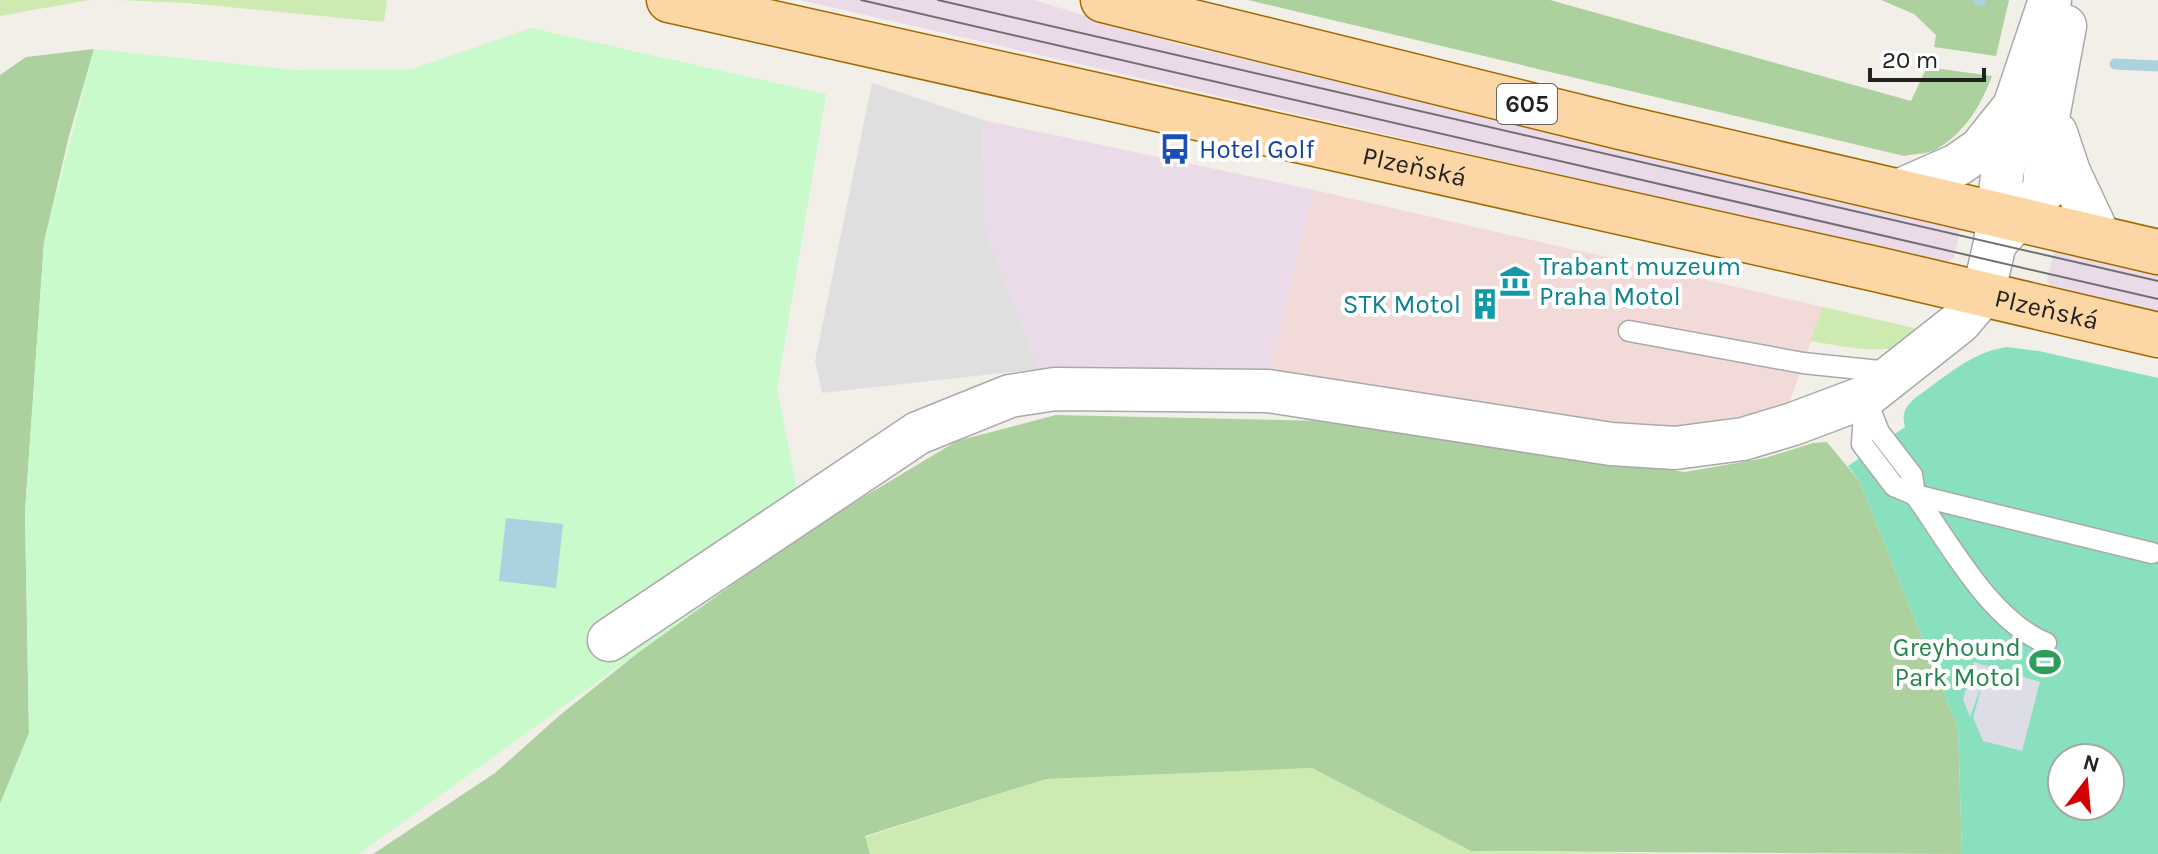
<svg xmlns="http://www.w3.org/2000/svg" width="2158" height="854" font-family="Karla,sans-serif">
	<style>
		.residential { fill: #e0dfdf }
		.commercial { fill: #f2dad9 }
		.industrial { fill: #ebdbe8 }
		.grass { fill: #cdebb0 }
		.forest { fill: #add19e }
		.park { fill: #c8facc }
		.pitch { fill: #88e0be; fill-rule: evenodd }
		.plaza { fill: #dddde8 }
		.water { fill: #aad3df }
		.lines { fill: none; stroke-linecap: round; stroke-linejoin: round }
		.stream { stroke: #aad3df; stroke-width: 11 }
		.lane-casing { stroke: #a9a9a9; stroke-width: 23 }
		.street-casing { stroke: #a9a9a9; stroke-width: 45 }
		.primary-casing { stroke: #a06b00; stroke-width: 47 }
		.lane { stroke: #fff; stroke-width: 20 }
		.street { stroke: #fff; stroke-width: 42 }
		.primary { stroke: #fcd6a4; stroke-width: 44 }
		.tram { stroke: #707070; stroke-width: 2 }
		.labels { text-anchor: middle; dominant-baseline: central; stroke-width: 8; stroke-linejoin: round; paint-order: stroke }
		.shield { fill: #fff; stroke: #646464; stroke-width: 2 }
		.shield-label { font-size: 24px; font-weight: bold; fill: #222 }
		.transit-label { font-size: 26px; fill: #164399; stroke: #fff; text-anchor: start }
		.street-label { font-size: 26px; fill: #222; stroke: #fff }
		.culture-label { font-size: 26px; fill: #0d838f; stroke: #fff; text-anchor: start }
		.leisure-label { font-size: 26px; fill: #27864d; stroke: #fff; text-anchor: end }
	</style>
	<rect width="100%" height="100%" fill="#f2efe9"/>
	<polygon class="residential" points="872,83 983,120 985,230 1039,369 822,393 815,361"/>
	<polygon class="commercial" points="1314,190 1823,307 1788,407 1686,426 1641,426 1563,418 1370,385 1270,375"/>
	<g class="industrial">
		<polygon points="800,0 1034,0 1177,44 1957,227 1960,231 1954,257 1946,263"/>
		<polygon points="983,120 1314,190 1270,375 1131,369 1039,369 985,230"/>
		<polygon points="2062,249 2158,271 2158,312 2052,288 2047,281 2054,252"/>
	</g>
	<g class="grass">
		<polygon points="0,0 89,0 0,16"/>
		<polygon points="118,0 387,0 384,22 187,3"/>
		<path d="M1823,307L1914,328C1912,332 1912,336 1909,340C1894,359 1832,344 1810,341Z"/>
		<polygon points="1312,768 1471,851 1704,854 870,854 865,837 1046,779"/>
	</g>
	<g class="forest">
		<path d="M1248,0H1550L1911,101L1927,67L1992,76C1980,107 1965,133 1935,150C1927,154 1913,154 1904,156Z"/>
		<polygon points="1881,0 2009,0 1996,56 1934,47 1936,35 1914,14"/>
		<polygon points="94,49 69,136 44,242 25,512 29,733 0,804 0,75 26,57"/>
		<polygon points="1056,415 1327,421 1685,472 1765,458 1813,443 1827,442 1860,482 1958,728 1962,854 1471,851 1312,768 1046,779 865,836 870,854 373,854 495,773 560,715 639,652 805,532 957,441"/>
	</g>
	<polygon class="park" points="531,28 826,94 777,388 805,532 359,854 0,854 0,804 29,733 25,512 44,242 94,49 294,70 412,69"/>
	<path class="pitch" d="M2007,347L2039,351L2158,378V854H1962L1958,728L1860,482L1848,466L1905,427C1901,413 1906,406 1915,398C1944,378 1971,352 2007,347ZM2062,758H2110V806H2062Z"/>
	<polygon class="plaza" points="1974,662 2040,682 2022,751 1983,741 1973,717 1985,676 1970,717 1963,699"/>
	<polygon class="water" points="506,518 563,524 556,588 499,581"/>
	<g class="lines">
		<g class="stream">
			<polyline points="1979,0 1980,1"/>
			<polyline points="2115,64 2158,66"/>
		</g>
		<defs>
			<g id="lane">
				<polyline points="1629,331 1803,363 1889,372"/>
				<polyline points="1865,397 1862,444 1894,486 1915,495 2152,553"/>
				<path d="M1867,402L1879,432L1912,475L1915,495C1950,544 1990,620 2046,643"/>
			</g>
			<g id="street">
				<polyline points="2056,133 2069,172 2100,238"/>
				<polyline points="1898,191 1957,165 1980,149 2012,109"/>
				<polyline points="1996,242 2044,191 2049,112 2065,26"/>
				<polyline points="609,640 918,433 1010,396 1055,389 1268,391 1611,444 1675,448 1743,439 1793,424 1865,397 1960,322 1983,295 1995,243 2002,175 2015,104 2050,0"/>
			</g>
			<g id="primary">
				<path id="s1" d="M669,0L1880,270L2158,335"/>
				<polyline points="1103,0 1620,127 2158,252"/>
			</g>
		</defs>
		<use href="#lane" class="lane-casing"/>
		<use href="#street" class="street-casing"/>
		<use href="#primary" class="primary-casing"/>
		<use href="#lane" class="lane"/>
		<use href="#street" class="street"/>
		<use href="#primary" class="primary"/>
		<g class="tram">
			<polyline points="861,0 2158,299"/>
			<polyline points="938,0 2158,281"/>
		</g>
	</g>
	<defs>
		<symbol id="bus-bare" viewBox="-9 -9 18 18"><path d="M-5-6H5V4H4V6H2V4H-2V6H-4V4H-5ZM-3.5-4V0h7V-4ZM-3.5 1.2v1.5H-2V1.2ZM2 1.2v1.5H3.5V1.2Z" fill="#1a4fb4" stroke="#fff" stroke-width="2.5" paint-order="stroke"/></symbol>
		<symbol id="museum-bare" viewBox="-9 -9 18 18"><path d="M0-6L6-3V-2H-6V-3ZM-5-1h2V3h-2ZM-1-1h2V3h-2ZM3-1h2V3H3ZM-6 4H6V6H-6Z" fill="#0f9aa8" stroke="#fff" stroke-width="2.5" paint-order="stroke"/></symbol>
		<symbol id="building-bare" viewBox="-9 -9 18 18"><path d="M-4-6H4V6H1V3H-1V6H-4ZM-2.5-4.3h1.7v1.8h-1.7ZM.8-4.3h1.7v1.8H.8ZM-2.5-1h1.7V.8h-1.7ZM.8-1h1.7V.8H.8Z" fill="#0f9aa8" stroke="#fff" stroke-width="2.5" paint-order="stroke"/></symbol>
		<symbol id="stadium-bare" viewBox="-9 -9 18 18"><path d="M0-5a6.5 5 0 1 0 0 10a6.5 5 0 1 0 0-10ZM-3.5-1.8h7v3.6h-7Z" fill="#2e9e5b" stroke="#fff" stroke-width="2.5" paint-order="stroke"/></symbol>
	</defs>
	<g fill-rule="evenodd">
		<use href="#bus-bare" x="1153" y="127" width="44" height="44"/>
		<use href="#museum-bare" x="1493" y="259" width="44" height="44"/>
		<use href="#building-bare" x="1463" y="282" width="44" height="44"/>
		<use href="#stadium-bare" x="2023" y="640" width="44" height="44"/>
	</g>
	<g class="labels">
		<rect class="shield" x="1497" y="84" width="60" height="40" rx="6"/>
		<g class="shield-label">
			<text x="1527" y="104">605</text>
		</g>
		<g class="transit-label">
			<text x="1199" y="149">Hotel Golf</text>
		</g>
		<g class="street-label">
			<text stroke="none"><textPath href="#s1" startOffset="764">Plzeňská</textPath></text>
			<text stroke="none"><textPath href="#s1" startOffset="1412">Plzeňská</textPath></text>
		</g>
		<g class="culture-label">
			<text x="1539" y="266">Trabant muzeum<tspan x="1539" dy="30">Praha Motol</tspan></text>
			<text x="1461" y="304" text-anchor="end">STK Motol</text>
		</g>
		<g class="leisure-label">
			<text x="2021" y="647">Greyhound<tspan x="2021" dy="30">Park Motol</tspan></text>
		</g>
	</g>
	<g transform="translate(2086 782) rotate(16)"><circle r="38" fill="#ffffff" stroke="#a7a7a7" stroke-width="2"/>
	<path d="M0-6L14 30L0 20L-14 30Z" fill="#d40000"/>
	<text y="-12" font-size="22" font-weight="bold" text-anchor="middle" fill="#222222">N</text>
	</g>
	<path d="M1870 68v12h114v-12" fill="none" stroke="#222222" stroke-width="4"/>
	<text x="1882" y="68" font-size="24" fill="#222222" stroke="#ffffff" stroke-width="6" paint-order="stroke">20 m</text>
</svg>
